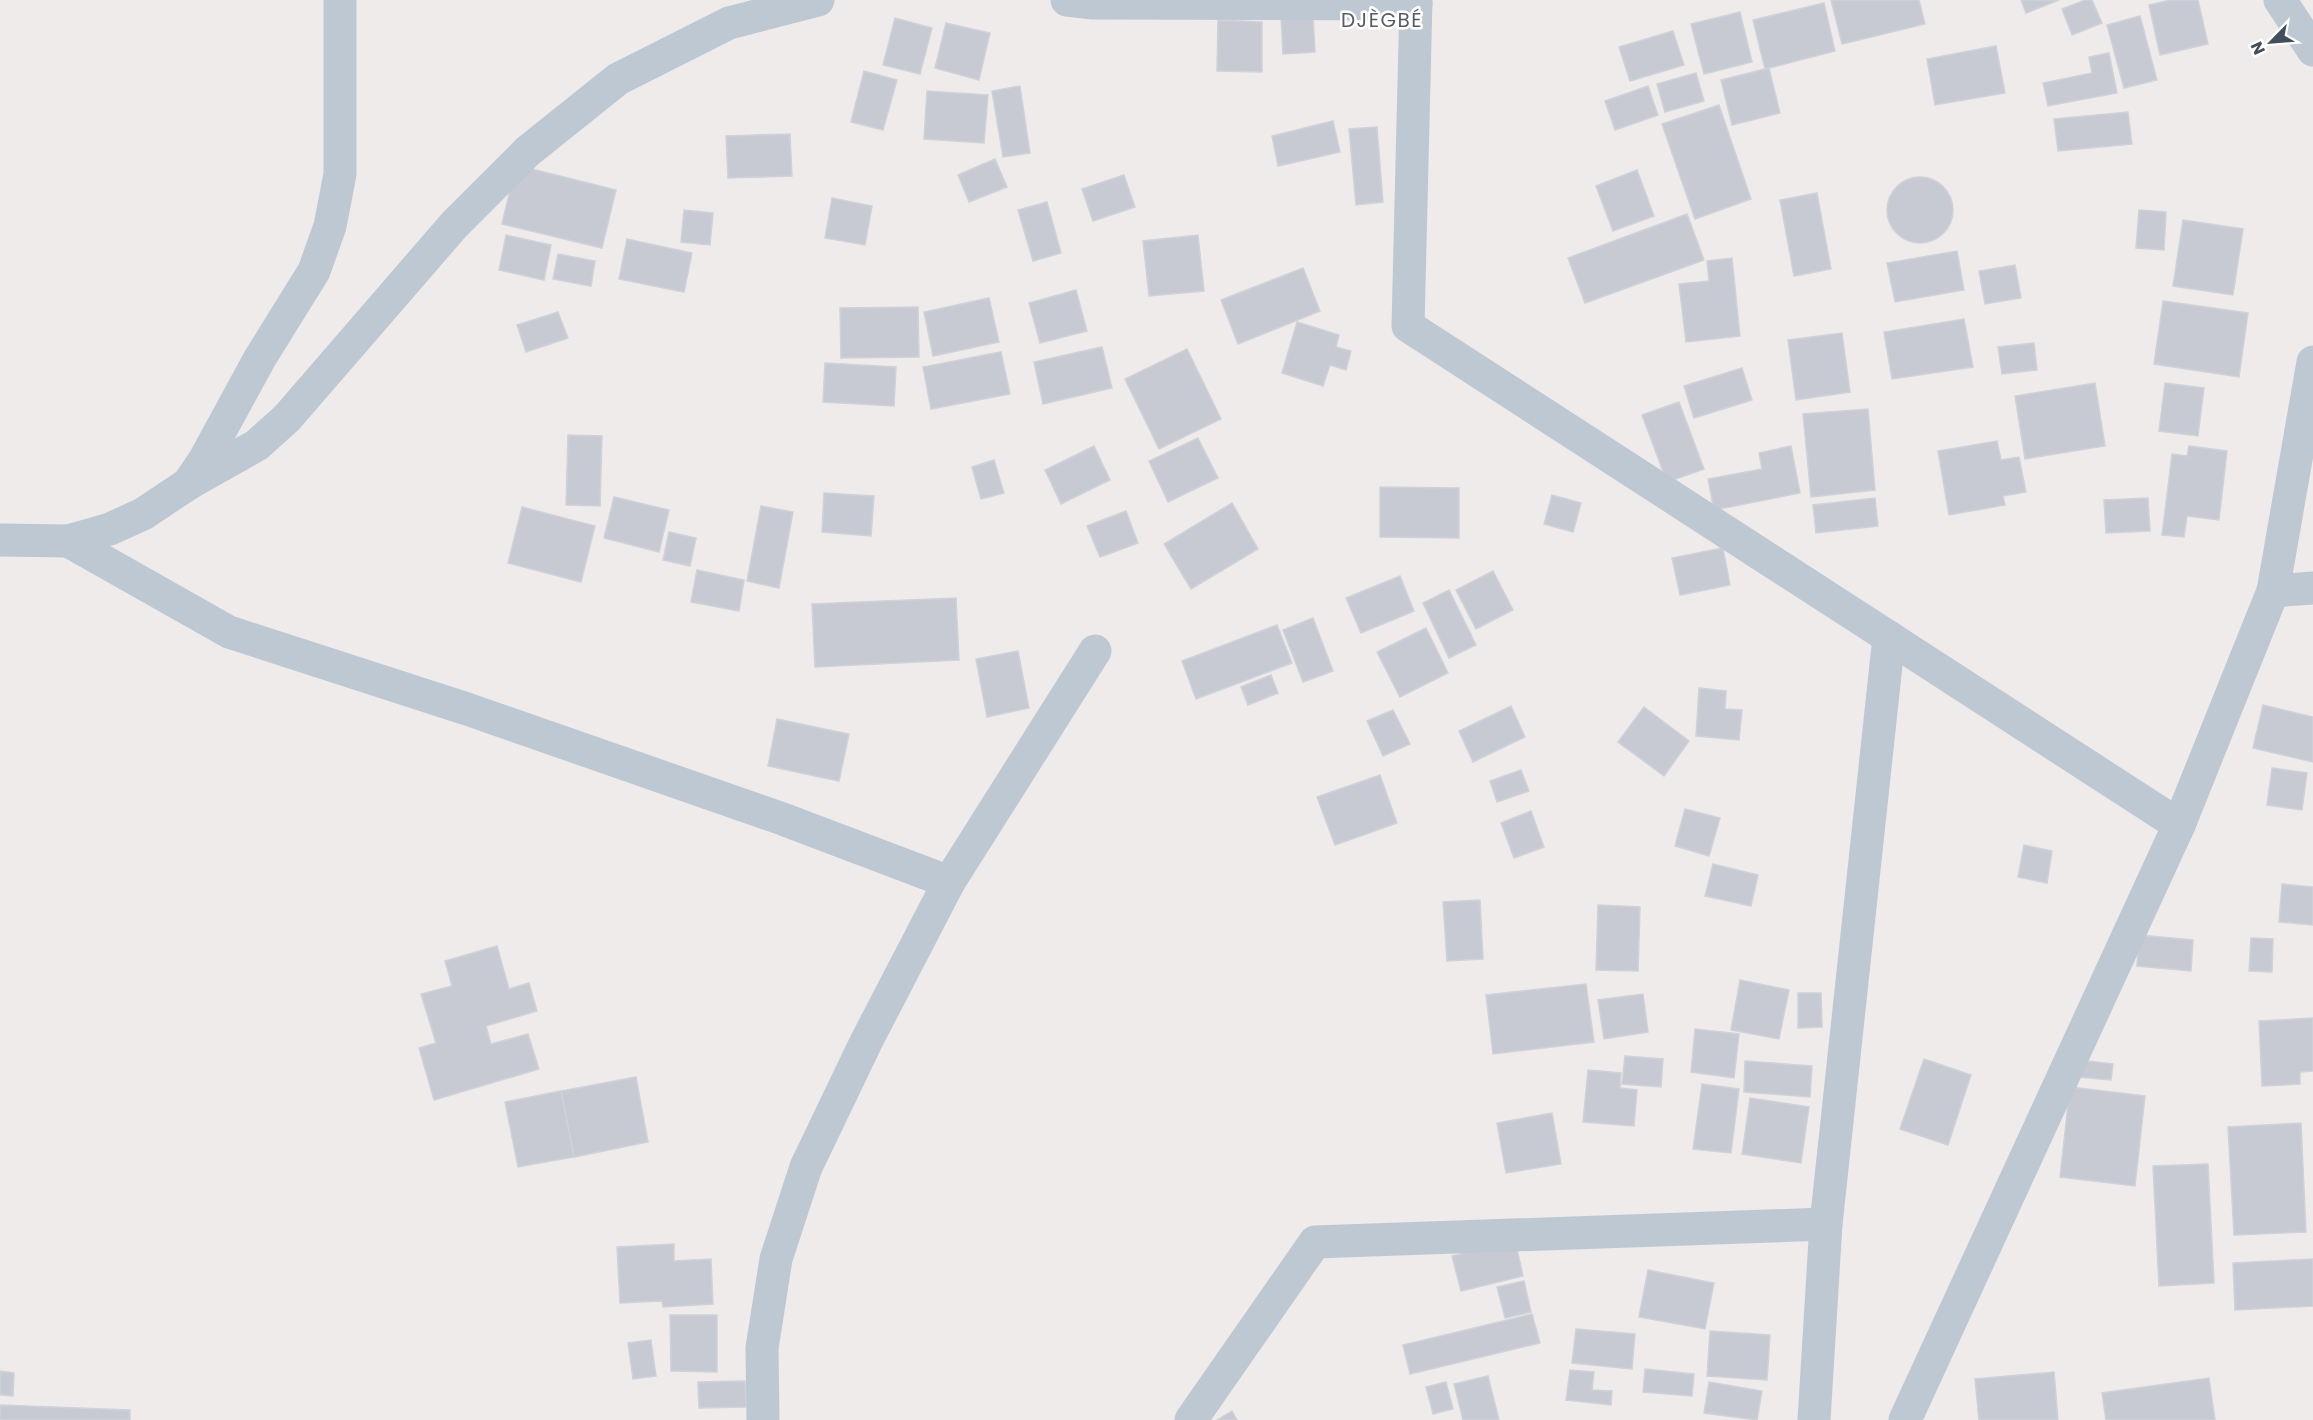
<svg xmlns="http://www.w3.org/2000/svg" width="2313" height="1420" font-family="Poppins,sans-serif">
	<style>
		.building { fill: #c7cad2; stroke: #cfd2d8; stroke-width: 1.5 }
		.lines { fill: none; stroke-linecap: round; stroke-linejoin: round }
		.minor { stroke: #bdc8d3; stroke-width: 33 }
		.tertiary { stroke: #bdc8d3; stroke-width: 33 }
		.labels { text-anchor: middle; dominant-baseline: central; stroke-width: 5; stroke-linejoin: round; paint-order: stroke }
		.quarter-label { font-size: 20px; letter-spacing: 1.5px; fill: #585c61; stroke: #fff }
	</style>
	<rect width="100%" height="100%" fill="#efebeb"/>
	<g class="building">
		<polygon points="1831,0 1919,0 1925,24 1842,44"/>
		<polygon points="2021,0 2059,0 2026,13"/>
		<polygon points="2085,0 2092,0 2102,23 2072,35 2062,9"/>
		<polygon points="2171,0 2198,0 2208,44 2160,55 2149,5"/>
		<polygon points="1824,3 1835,51 1765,69 1753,20"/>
		<polygon points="1740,12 1752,62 1704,74 1691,24"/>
		<polygon points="1313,16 1315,52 1283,54 1281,17"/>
		<polygon points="2140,16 2157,80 2124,88 2107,25"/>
		<polygon points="895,18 932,28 920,74 883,65"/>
		<polygon points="1218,20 1262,22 1262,72 1217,71"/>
		<polygon points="946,23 990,33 979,80 935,68"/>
		<polygon points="1673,31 1684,65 1630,81 1619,47"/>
		<polygon points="1996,46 2005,93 1935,105 1927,59"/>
		<polygon points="2109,53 2117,93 2048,106 2043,83 2092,73 2089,57"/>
		<polygon points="1769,68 1780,113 1732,125 1721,80"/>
		<polygon points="864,71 897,80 883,130 851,122"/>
		<polygon points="1696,73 1704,101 1665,112 1657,84"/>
		<polygon points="1020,86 1030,153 1003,157 992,91"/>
		<polygon points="1648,86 1658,115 1615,130 1605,101"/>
		<polygon points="927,91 988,95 984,143 924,139"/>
		<polygon points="1719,105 1751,199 1695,219 1662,124"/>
		<polygon points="2128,112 2132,144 2058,151 2054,119"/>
		<polygon points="1333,121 1340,152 1278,166 1272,136"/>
		<polygon points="1377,127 1383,202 1356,205 1349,129"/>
		<polygon points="790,134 792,176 728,178 726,136"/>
		<polygon points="995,159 1007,187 969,202 958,175"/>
		<polygon points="516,165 616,190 602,248 502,224"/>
		<polygon points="1637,170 1654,216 1613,231 1596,186"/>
		<polygon points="1124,175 1135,207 1093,221 1082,189"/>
		<circle cx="1920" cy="210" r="33"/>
		<polygon points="1817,193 1831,269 1794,276 1780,200"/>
		<polygon points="832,198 872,206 865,245 825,238"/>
		<polygon points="1047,202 1061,253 1033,261 1018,210"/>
		<polygon points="684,210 713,213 710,245 681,242"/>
		<polygon points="2139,210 2166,212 2164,250 2136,248"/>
		<polygon points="1687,214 1704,260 1585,303 1568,258"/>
		<polygon points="2183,220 2243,229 2233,295 2173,286"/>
		<polygon points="506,235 551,245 544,280 499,270"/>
		<polygon points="1198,235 1204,291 1149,296 1143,241"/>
		<polygon points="627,239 692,253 684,292 619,279"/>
		<polygon points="1957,251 1964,290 1895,302 1887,263"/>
		<polygon points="558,254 595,261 591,286 553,279"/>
		<polygon points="1732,258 1740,336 1686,342 1679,284 1709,281 1707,261"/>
		<polygon points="2015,265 2021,298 1985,304 1979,271"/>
		<polygon points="1303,268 1320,311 1238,344 1221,300"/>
		<polygon points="1076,290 1087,331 1040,343 1029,303"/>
		<polygon points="989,298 999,342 933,356 924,312"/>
		<polygon points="2163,301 2248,313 2239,377 2154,364"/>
		<polygon points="918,307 919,357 841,358 840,308"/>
		<polygon points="558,312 568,338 526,352 517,325"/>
		<polygon points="1964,319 1973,367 1892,379 1884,332"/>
		<polygon points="1297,322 1339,335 1336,347 1351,351 1346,370 1330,365 1323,386 1282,373"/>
		<polygon points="1842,333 1850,392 1796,400 1788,340"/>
		<polygon points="2034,343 2037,370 2002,374 1998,347"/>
		<polygon points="1102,347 1112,388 1043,404 1034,362"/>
		<polygon points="1187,349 1221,419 1159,449 1125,379"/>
		<polygon points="1001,352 1010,394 931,409 923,367"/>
		<polygon points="825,363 896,367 894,406 823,402"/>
		<polygon points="1742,368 1752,400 1694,418 1684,386"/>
		<polygon points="2095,383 2105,446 2025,459 2015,396"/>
		<polygon points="2165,383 2204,388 2198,436 2159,431"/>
		<polygon points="1679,402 1704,469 1667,482 1642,415"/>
		<polygon points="1868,409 1875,490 1811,497 1803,414"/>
		<polygon points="568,435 602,436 600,506 566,505"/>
		<polygon points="1198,438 1218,478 1168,502 1149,461"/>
		<polygon points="1997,441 2001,460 2019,457 2026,492 2003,496 2005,505 1949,515 1938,451"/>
		<polygon points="1094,446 1110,480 1061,504 1045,470"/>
		<polygon points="1791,446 1800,493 1714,510 1708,479 1762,469 1759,453"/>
		<polygon points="2189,446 2227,451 2219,520 2187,516 2184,537 2162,535 2172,454 2187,456"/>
		<polygon points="994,460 1004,493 981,499 972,467"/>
		<polygon points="1380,487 1459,488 1459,538 1380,537"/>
		<polygon points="824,493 874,496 871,536 822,532"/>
		<polygon points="1552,495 1581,503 1573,532 1544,524"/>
		<polygon points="614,497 669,510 659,552 604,538"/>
		<polygon points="1875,498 1878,526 1816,533 1813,505"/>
		<polygon points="2148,498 2150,531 2106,533 2104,500"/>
		<polygon points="1232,503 1258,549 1191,589 1164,544"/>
		<polygon points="761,506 793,512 779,588 747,581"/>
		<polygon points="522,507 595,526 581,582 508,563"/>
		<polygon points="1126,511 1138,543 1100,557 1087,526"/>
		<polygon points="669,532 696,538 690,566 663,560"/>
		<polygon points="1723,548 1730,585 1680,595 1672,558"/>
		<polygon points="697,570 744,580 739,611 691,602"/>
		<polygon points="1493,571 1513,610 1476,629 1456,590"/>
		<polygon points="1400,576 1414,611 1361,633 1346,598"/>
		<polygon points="1449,590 1476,645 1449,658 1423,603"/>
		<polygon points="956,598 959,660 815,667 812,604"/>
		<polygon points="1313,618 1333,671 1303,682 1283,630"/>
		<polygon points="1277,625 1292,663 1196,699 1182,661"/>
		<polygon points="1426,628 1448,673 1400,697 1377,652"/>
		<polygon points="1018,651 1029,708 987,717 976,659"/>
		<polygon points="1271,675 1278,693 1248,705 1241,687"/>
		<polygon points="1699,688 1726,691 1725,709 1742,710 1739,740 1696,736"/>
		<polygon points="2263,705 2313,717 2313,762 2253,748"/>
		<polygon points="1511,706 1525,737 1473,762 1459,731"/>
		<polygon points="1644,707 1689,741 1664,776 1618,742"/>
		<polygon points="1393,710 1410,744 1383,756 1367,721"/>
		<polygon points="777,719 849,734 839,781 768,766"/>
		<polygon points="2272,768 2307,773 2302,810 2267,805"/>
		<polygon points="1521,770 1529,791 1497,802 1490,781"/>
		<polygon points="1380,775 1397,823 1335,845 1317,797"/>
		<polygon points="1685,809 1720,818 1709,856 1675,846"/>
		<polygon points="1531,811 1544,847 1514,858 1501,823"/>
		<polygon points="2024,845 2052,851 2047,883 2018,877"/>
		<polygon points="1713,864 1758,875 1751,906 1705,896"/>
		<polygon points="2282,884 2313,887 2313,925 2279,922"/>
		<polygon points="1480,900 1483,959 1447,961 1443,902"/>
		<polygon points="1598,905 1640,907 1638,971 1596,970"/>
		<polygon points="2139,935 2193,940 2191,971 2137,966"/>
		<polygon points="2251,938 2273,939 2272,972 2249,971"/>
		<polygon points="497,946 509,989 529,983 537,1011 486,1026 491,1044 528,1034 539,1069 434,1100 419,1048 436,1043 421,994 452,986 445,961"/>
		<polygon points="1740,980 1789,990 1779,1039 1731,1030"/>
		<polygon points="1586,984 1594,1042 1493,1054 1486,995"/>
		<polygon points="1798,993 1821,993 1822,1027 1798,1028"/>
		<polygon points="1643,994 1648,1032 1604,1039 1598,1000"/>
		<polygon points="2313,1018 2313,1071 2300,1072 2300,1084 2262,1086 2259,1021"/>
		<polygon points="1695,1029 1739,1034 1734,1078 1691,1072"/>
		<polygon points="1625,1056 1663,1059 1661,1087 1622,1084"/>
		<polygon points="1924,1059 1971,1075 1948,1145 1900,1129"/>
		<polygon points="2079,1060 2113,1064 2111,1080 2078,1077"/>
		<polygon points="1745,1061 1812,1066 1810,1097 1744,1092"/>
		<polygon points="1588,1070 1621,1073 1620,1088 1637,1090 1634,1126 1583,1122"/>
		<polygon points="636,1077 648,1142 574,1157 561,1091"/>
		<polygon points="1702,1084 1739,1089 1731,1153 1693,1149"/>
		<polygon points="2070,1087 2145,1096 2135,1186 2060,1177"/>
		<polygon points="561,1091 574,1157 518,1167 505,1102"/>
		<polygon points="1750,1098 1809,1107 1801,1163 1742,1154"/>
		<polygon points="1552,1113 1561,1164 1506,1173 1497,1123"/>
		<polygon points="2301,1123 2306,1232 2234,1235 2228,1127"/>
		<polygon points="2208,1164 2214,1283 2159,1286 2153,1166"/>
		<polygon points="1515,1240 1523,1276 1461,1291 1452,1256"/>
		<polygon points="674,1244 674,1261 711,1259 713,1304 663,1307 662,1301 620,1303 617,1247"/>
		<polygon points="2313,1259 2313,1306 2235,1310 2233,1263"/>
		<polygon points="1648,1270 1714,1283 1705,1329 1639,1317"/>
		<polygon points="1524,1281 1531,1312 1505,1318 1497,1287"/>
		<polygon points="1532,1314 1540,1343 1410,1374 1403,1345"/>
		<polygon points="670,1315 717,1315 717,1372 671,1371"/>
		<polygon points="1576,1329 1635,1334 1632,1369 1572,1363"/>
		<polygon points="1710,1331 1770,1335 1767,1380 1707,1376"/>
		<polygon points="651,1340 656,1376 633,1379 628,1343"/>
		<polygon points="1645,1369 1694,1374 1692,1396 1643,1392"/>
		<polygon points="1570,1370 1594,1372 1592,1390 1612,1391 1611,1405 1566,1400"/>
		<polygon points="0,1371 14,1373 13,1396 0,1395"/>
		<polygon points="2054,1372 2058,1420 1979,1420 1975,1379"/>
		<polygon points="1488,1376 1499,1420 1463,1420 1454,1384"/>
		<polygon points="2209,1378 2215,1420 2106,1420 2102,1393"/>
		<polygon points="745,1381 746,1407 699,1408 698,1382"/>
		<polygon points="1446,1382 1453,1409 1433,1414 1426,1387"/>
		<polygon points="1709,1382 1762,1391 1757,1420 1704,1413"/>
		<polygon points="0,1405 130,1410 130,1420 0,1420"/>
		<polygon points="1232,1411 1237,1420 1217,1420"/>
	</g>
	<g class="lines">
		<g class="minor">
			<polyline points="1067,0 1093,3 1416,4"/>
			<polyline points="1416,0 1408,326 2179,825"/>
			<polyline points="2280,0 2313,50"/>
			<polyline points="188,484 257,445 287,418 454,225 528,151 618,79 729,23 818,0"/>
			<polyline points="0,540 68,541 110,529 143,514 188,484 205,459 260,358 314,271 330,226 340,174 340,0"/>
			<polyline points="68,541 229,632 467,709 780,818 949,882"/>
			<polyline points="2273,591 2313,588"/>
			<polyline points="763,1420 762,1348 776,1259 806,1167 866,1042 949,882 1095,651"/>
			<polyline points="1191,1420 1315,1242 1826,1224"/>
			<polyline points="1814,1420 1826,1224 1889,637"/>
		</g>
		<polyline class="tertiary" points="1905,1420 2179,825 2273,591 2313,362"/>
	</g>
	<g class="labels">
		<g class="quarter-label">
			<text x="1382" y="20">DJÈGBÉ</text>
		</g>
	</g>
	<g transform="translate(2271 42) rotate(245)" stroke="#ffffff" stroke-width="4.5" paint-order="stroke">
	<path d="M0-4.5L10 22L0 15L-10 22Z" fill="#424f5a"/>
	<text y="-9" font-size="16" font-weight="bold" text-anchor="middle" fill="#424f5a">N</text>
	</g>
</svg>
